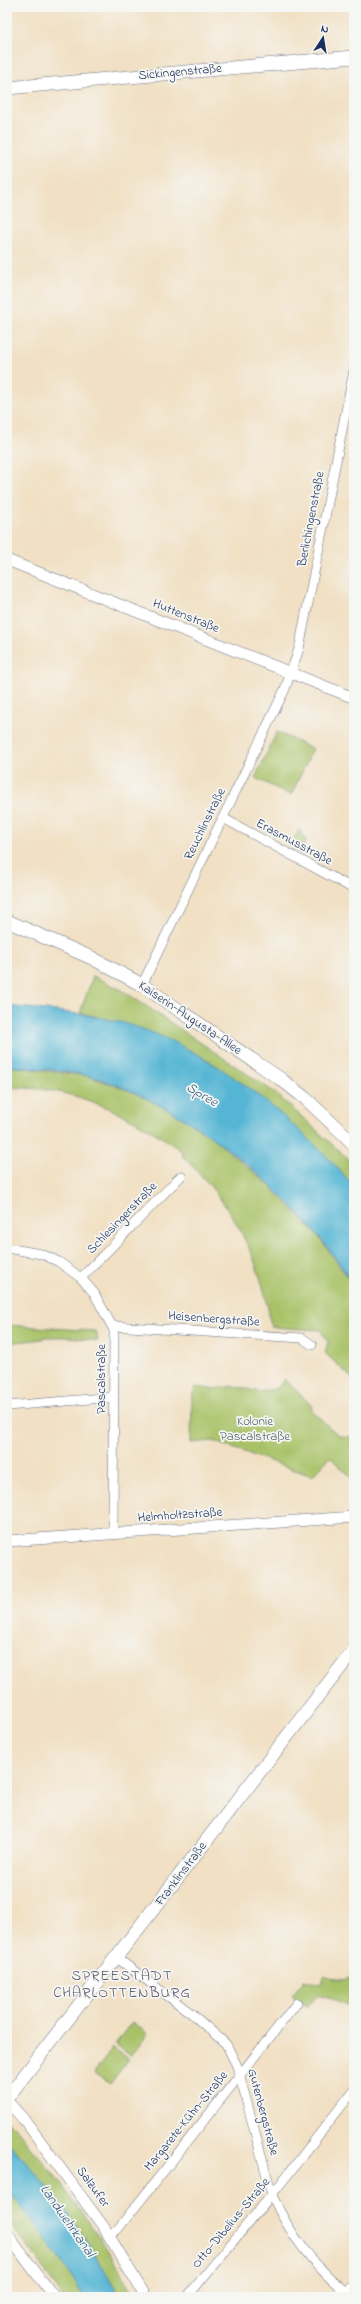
<svg xmlns="http://www.w3.org/2000/svg" width="361" height="2304" font-family="'Indie Flower',sans-serif">
	<style>
		.green { fill: #a9c268; stroke: #627863 }
		.water { fill: #55b5d4; stroke: #387299 }
		.lines { fill: none; stroke-linecap: round; stroke-linejoin: round }
		.minor-casing { stroke: #666d81; stroke-width: 10 }
		.tertiary-casing { stroke: #666d81; stroke-width: 12 }
		.secondary-casing { stroke: #666d81; stroke-width: 14 }
		.minor { stroke: #fff; stroke-width: 9 }
		.tertiary { stroke: #fff; stroke-width: 11 }
		.secondary { stroke: #fff; stroke-width: 13 }
		.labels { text-anchor: middle; dominant-baseline: central; stroke-width: 3.5; stroke-linejoin: round; paint-order: stroke }
		.street-label { font-size: 13px; fill: #1b2f5e; stroke: #f6f6f2 }
		.park-label { font-size: 13px; fill: #465b61; stroke: #f6f6f2 }
		.water-label { font-size: 14px; font-style: italic; fill: #2c5781; stroke: #f6f6f2 }
		.quarter-label { font-size: 15px; letter-spacing: 1px; fill: #5f5a73; stroke: #f6f6f2 }
	</style>
	<rect width="100%" height="100%" fill="#f6f6f2"/>
	<filter id="ink" filterUnits="userSpaceOnUse"><feTurbulence type="fractalNoise" baseFrequency=".025" numOctaves="2"/><feDisplacementMap in="SourceGraphic" scale="8" xChannelSelector="R" yChannelSelector="G"/><feConvolveMatrix kernelMatrix="1 2 1 2 8 2 1 2 1" color-interpolation-filters="sRGB"/></filter>
	<filter id="wash" filterUnits="userSpaceOnUse"><feTurbulence type="fractalNoise" baseFrequency=".012" numOctaves="4" result="noise"/><feDisplacementMap in="SourceGraphic" scale="16" xChannelSelector="R" yChannelSelector="G"/><feGaussianBlur stdDeviation="0.9" result="paint"/><feColorMatrix in="noise" values="0 0 0 0 0 0 0 0 0 0 0 0 0 0 0 0 0 1.4 0 .05"/><feComposite in="paint" operator="in"/></filter>
	<g filter="url(#wash)">
		<rect width="100%" height="100%" fill="#f1e0c3"/>
		<g class="green">
			<polygon points="277,732 313,749 291,795 255,778"/>
			<polygon points="299,830 306,840 303,847 293,841"/>
			<path d="M93,976L122,990L274,1092L354,1164V1186C280,1103 191,1035 80,1013Z"/>
			<path d="M7,1066L88,1076L136,1093L185,1119L210,1136L267,1183L316,1233L354,1286V1380L325,1353L328,1342L320,1330L271,1327C263,1261 231,1201 182,1156L184,1153C135,1116 71,1084 7,1088Z"/>
			<polygon points="7,1325 96,1331 98,1341 69,1337 43,1337 43,1339 7,1343"/>
			<polygon points="284,1379 311,1405 313,1412 339,1436 354,1437 354,1480 330,1457 312,1476 213,1441 191,1443 192,1397 195,1387 212,1389 233,1386 260,1392 278,1388"/>
			<path d="M354,1969V2008L339,2001L317,1995L307,2007L292,1995L304,1980L322,1984L324,1976C334,1980 343,1980 353,1976L351,1972Z"/>
			<polygon points="132,2022 148,2034 131,2056 115,2044"/>
			<polygon points="113,2048 129,2059 110,2084 94,2073"/>
			<path d="M7,2122C17,2126 25,2141 32,2149C72,2195 106,2244 136,2297H120C89,2240 52,2188 7,2141Z"/>
			<path d="M7,2191C37,2223 62,2259 84,2297H62L35,2256L7,2220Z"/>
		</g>
		<g class="water">
			<path d="M7,1006C46,1010 86,1013 124,1023C211,1047 295,1120 354,1186V1286C302,1199 197,1111 100,1079C71,1070 38,1069 7,1066Z"/>
			<path d="M7,2141C52,2188 89,2240 120,2297H84C62,2259 37,2223 7,2191Z"/>
		</g>
	</g>
	<g filter="url(#ink)">
		<g class="lines">
			<defs>
				<g id="minor">
					<polyline points="223,818 354,889"/>
					<polyline points="142,985 285,689 299,649 354,370"/>
					<polyline points="7,1248 41,1254"/>
					<polyline points="44,1255 59,1262 81,1278 94,1293 114,1330 113,1533"/>
					<polyline points="81,1278 181,1176"/>
					<polyline points="113,1326 302,1338 312,1345"/>
					<polyline points="7,1406 114,1397"/>
					<path d="M117,1958L192,2014L226,2044L237,2066L272,2195C290,2236 317,2270 352,2297"/>
					<polyline points="109,2235 117,2230 297,2003"/>
					<polyline points="187,2297 278,2187 354,2090"/>
					<polyline points="342,2297 354,2282"/>
				</g>
				<g id="tertiary">
					<polyline points="7,560 354,698"/>
					<polyline points="7,1541 354,1517"/>
					<polyline points="7,2101 26,2122 103,2226 146,2297"/>
					<polyline points="7,2234 54,2297"/>
				</g>
				<g id="secondary">
					<polyline points="7,88 354,57"/>
					<polyline points="7,921 92,958 142,985 282,1080 305,1098 354,1144"/>
					<polyline points="7,2098 354,1650"/>
				</g>
			</defs>
			<use href="#minor" class="minor-casing"/>
			<use href="#tertiary" class="tertiary-casing"/>
			<use href="#secondary" class="secondary-casing"/>
			<use href="#minor" class="minor"/>
			<use href="#tertiary" class="tertiary"/>
			<use href="#secondary" class="secondary"/>
		</g>
	</g>
	<g class="labels">
		<g class="street-label">
			<text transform="translate(180 72) rotate(-5)">Sickingenstraße</text>
			<text transform="translate(311 519) rotate(-79)">Berlichingenstraße</text>
			<text transform="translate(186 616) rotate(22)">Huttenstraße</text>
			<text transform="translate(205 824) rotate(-64)">Reuchlinstraße</text>
			<text transform="translate(294 842) rotate(28)">Erasmusstraße</text>
			<text transform="translate(190 1018) rotate(34)">Kaiserin-Augusta-Allee</text>
			<text transform="translate(122 1218) rotate(-46)">Schlesingerstraße</text>
			<text transform="translate(214 1319) rotate(4)">Heisenbergstraße</text>
			<text transform="translate(101 1379) rotate(-90)">Pascalstraße</text>
			<text transform="translate(180 1515) rotate(-4)">Helmholtzstraße</text>
			<text transform="translate(181 1874) rotate(-53)">Franklinstraße</text>
			<text transform="translate(263 2112) rotate(75)">Gutenbergstraße</text>
			<text transform="translate(186 2121) rotate(-51)">Margarete-Kühn-Straße</text>
			<text transform="translate(93 2187) rotate(54)">Salzufer</text>
			<text transform="translate(231 2223) rotate(-50)">Otto-Dibelius-Straße</text>
		</g>
		<g class="park-label">
			<text x="255" y="1421">Kolonie<tspan x="255" dy="15">Pascalstraße</tspan></text>
		</g>
		<g class="water-label">
			<text transform="translate(202 1095) rotate(31)">Spree</text>
			<text transform="translate(67 2221) rotate(55)">Landwehrkanal</text>
		</g>
		<g class="quarter-label">
			<text x="122" y="1976">SPREESTADT<tspan x="122" dy="17">CHARLOTTENBURG</tspan></text>
		</g>
	</g>
	<rect width="361" height="2304" fill="none" stroke="#f6f6f2" stroke-width="24"/>
	<g transform="translate(323 38) rotate(12)" stroke="#f6f6f2" stroke-width="3" paint-order="stroke">
	<path d="M0-3L7 15L0 10L-7 15Z" fill="#1b2f5e"/>
	<text y="-6" font-size="11" font-weight="bold" text-anchor="middle" fill="#1b2f5e">N</text>
	</g>
</svg>
